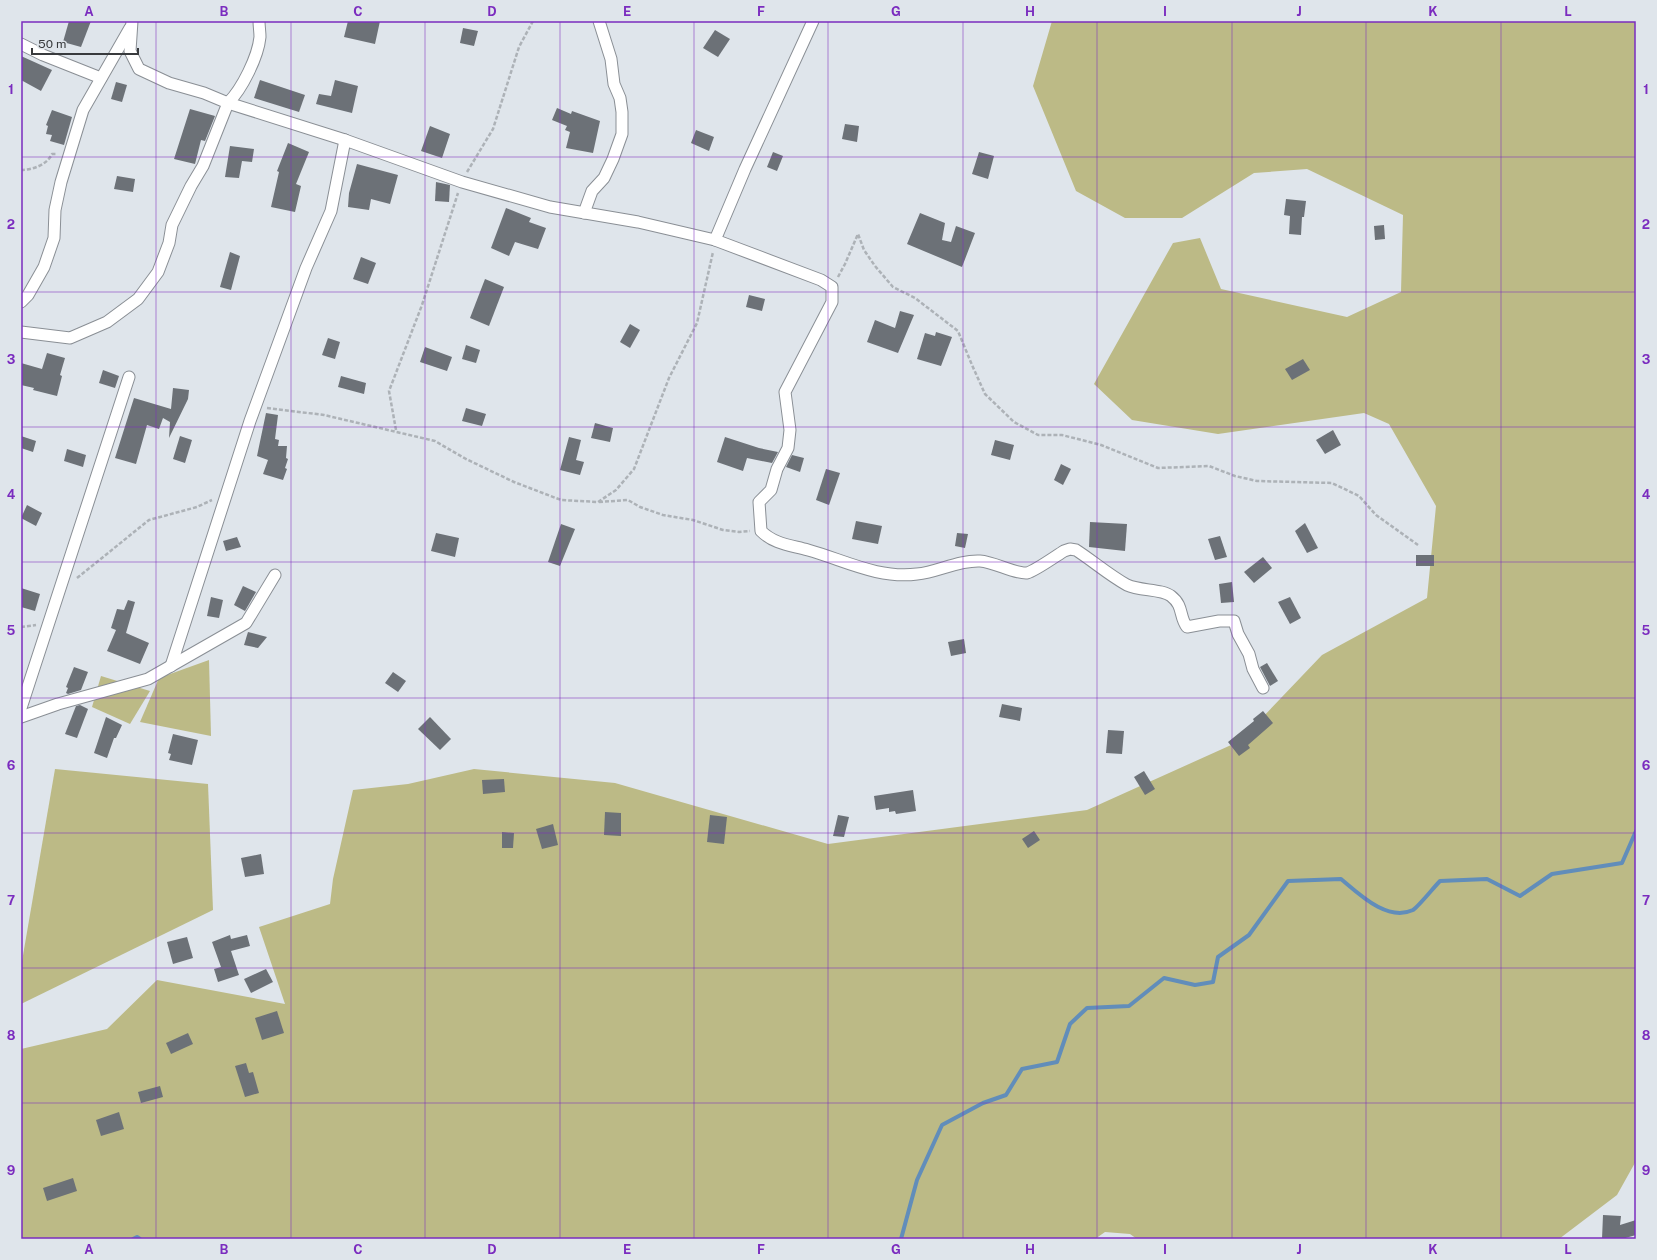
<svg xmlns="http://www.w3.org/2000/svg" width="1657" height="1260" font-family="'Public Sans',sans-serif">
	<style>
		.green { fill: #bcba86 }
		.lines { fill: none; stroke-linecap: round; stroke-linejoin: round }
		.stream { stroke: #618dba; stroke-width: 4 }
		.building { fill: #6c7177 }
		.minor-casing { stroke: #8a8f95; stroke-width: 13 }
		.path { stroke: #adb2b7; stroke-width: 2.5; stroke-dasharray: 4 2; stroke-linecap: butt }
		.minor { stroke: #fff; stroke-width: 11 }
		.grid { fill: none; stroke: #7b2cbf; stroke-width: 1; stroke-opacity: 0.55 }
		.neatline { fill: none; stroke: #7b2cbf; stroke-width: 1.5 }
		.grid-label { font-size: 13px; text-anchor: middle; font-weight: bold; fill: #7b2cbf }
	</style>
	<rect width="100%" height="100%" fill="#dfe5eb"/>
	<g class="green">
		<polygon points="1052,21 1636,21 1636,1161 1617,1195 1559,1239 1137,1239 1130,1234 1105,1232 1095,1239 21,1239 21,1049 107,1029 157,980 285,1004 259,927 330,904 333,879 353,790 408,784 474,769 615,783 828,844 1087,810 1240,741 1322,655 1427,598 1436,506 1389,424 1364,413 1218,434 1132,420 1094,384 1173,243 1200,238 1221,289 1347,317 1401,292 1403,215 1307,169 1254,173 1182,218 1125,218 1076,191 1033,86"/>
		<polygon points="209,660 211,736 140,722 159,678"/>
		<polygon points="101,676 150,691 130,724 92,707"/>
		<polygon points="55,769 208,784 213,910 21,1004 21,967"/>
	</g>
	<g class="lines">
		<g class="stream">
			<polyline points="133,1239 137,1237 140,1239"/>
			<path d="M901,1239L917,1180L942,1125L983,1103L1006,1095L1022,1069L1057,1062L1070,1024L1087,1008L1129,1006L1164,978L1195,985L1213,982L1218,957L1249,935L1288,881L1341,879C1359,894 1387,922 1413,910C1419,906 1434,887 1440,881L1487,879L1520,896L1552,874L1622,863L1636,831"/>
		</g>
	</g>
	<g class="building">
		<polygon points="69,21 91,21 81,47 63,42"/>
		<polygon points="348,21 380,21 375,44 344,37"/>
		<polygon points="463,28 478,31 474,46 460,43"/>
		<polygon points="715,30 730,39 718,57 703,48"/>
		<polygon points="21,56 52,70 41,91 21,80"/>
		<polygon points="260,80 305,95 299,112 254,98"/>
		<polygon points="335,80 358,86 352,113 316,104 319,94 331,96"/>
		<polygon points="116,82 127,85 122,102 111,99"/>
		<polygon points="557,108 571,114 572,111 600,121 593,153 566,148 570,132 565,130 567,126 552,120"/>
		<polygon points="190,109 215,116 205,141 201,140 195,164 174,159"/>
		<polygon points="52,110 72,117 64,145 50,141 52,135 46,134 48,126 46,125"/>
		<polygon points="845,124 859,126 857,142 842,139"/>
		<polygon points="430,126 450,134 442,158 421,151"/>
		<polygon points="696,130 714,137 709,151 691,143"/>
		<polygon points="288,143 309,152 296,184 301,186 295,212 271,207 279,172 277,171"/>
		<polygon points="230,146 254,149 252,162 242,161 239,178 225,177"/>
		<polygon points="773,152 783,156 777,171 767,167"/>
		<polygon points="979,152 994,156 988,179 972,174"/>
		<polygon points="357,164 398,175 390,204 371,199 369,210 348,207 349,193"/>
		<polygon points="117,176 135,179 133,192 114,189"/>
		<polygon points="436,182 450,185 449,202 435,201"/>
		<polygon points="1286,199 1306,201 1304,217 1302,217 1301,235 1289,234 1290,216 1284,215"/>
		<polygon points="506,208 531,218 529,222 546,228 538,249 515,242 509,256 491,248"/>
		<polygon points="920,213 945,223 942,240 951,242 956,226 975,233 962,267 907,244"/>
		<polygon points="1384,225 1385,239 1375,240 1374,226"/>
		<polygon points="230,252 240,256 231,290 220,287"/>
		<polygon points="361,257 376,263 368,284 353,279"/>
		<polygon points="485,279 504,287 489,326 470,318"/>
		<polygon points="749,295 765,299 762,311 746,307"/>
		<polygon points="900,311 914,315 898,353 867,342 875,320 895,328"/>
		<polygon points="630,324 640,330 630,348 620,342"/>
		<polygon points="936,332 952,337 941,366 917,359 925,333 935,336"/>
		<polygon points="328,338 340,342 335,359 322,355"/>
		<polygon points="466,345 480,350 476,363 462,359"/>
		<polygon points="425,347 452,357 447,371 420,362"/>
		<polygon points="47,353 65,358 60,375 62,376 57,396 33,390 34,388 21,385 21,363 42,369"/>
		<polygon points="1303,359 1310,370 1292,380 1285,369"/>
		<polygon points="103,370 119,376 115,388 99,383"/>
		<polygon points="341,376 366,383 364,394 338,387"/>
		<polygon points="173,388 189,390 188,399 169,438 170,422 163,418 159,429 147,425 136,464 115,458 134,398 171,409"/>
		<polygon points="466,408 486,414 482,426 462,421"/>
		<polygon points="266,413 278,415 275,439 279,440 278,446 287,446 286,458 288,459 285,468 287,469 283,480 263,474 268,460 257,456"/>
		<polygon points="595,423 613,428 610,442 591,438"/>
		<polygon points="1333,430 1341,445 1325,454 1316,440"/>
		<polygon points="21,436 36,441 33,452 21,448"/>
		<polygon points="180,436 192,440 185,463 173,459"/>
		<polygon points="569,437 581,440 576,460 584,462 580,475 560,470"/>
		<polygon points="725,437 759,448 778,452 772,463 747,458 743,471 717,462"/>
		<polygon points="995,440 1014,445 1010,460 991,455"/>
		<polygon points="67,449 86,455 83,467 64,461"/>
		<polygon points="792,455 804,458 800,472 786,467"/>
		<polygon points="1061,464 1071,469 1063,485 1054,480"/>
		<polygon points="826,469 840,473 829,505 816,500"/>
		<polygon points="27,505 42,513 36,526 21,518"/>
		<polygon points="856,521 882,526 878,544 852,539"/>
		<polygon points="1090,522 1127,524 1125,551 1089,547"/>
		<polygon points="1305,523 1318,548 1307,553 1295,531"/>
		<polygon points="561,524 575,529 560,566 548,562"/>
		<polygon points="436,533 459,538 455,557 431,551"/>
		<polygon points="957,533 968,534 965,548 955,546"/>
		<polygon points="1220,536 1227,557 1215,560 1208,539"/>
		<polygon points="237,537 241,547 226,551 223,541"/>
		<rect x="1416" y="555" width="18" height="11"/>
		<polygon points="1263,557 1272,568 1254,583 1244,572"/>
		<polygon points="1232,582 1234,602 1221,603 1219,584"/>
		<polygon points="243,586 256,592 245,611 234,605"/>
		<polygon points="21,588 40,594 35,611 21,607"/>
		<polygon points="211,597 223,600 219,618 207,616"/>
		<polygon points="1290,597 1301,618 1290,624 1278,602"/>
		<polygon points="128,600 135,602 126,633 149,643 140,664 107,651 116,630 111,628 117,609 124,610"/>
		<polygon points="248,632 267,637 258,648 244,645"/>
		<polygon points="964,639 966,653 951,656 948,642"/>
		<polygon points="1267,663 1278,681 1270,686 1260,667"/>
		<polygon points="74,667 88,672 81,690 68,694 66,693 68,688 66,687"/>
		<polygon points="393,672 406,681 398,692 385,683"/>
		<polygon points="1002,704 1022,708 1020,721 999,717"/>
		<polygon points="80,705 88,709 77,738 65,734 76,706"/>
		<polygon points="1263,711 1273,723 1248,745 1250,748 1239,756 1228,742 1254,721 1253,719"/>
		<polygon points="106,717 122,725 116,738 114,738 107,758 94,753"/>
		<polygon points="430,717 451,739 440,750 418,729"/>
		<polygon points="1108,730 1124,731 1122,754 1106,753"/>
		<polygon points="173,734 198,740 192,765 169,760 171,754 168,753"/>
		<polygon points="1144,771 1155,789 1145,795 1134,777"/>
		<polygon points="504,779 505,792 483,794 482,780"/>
		<polygon points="913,790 916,811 896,814 895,811 889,812 889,808 876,810 874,796"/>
		<polygon points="605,812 621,813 621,836 604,835"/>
		<polygon points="710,815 727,817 724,844 707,842"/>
		<polygon points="838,815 849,817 844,837 833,836"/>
		<polygon points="553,824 558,845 542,849 536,829"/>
		<polygon points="1034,831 1040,840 1028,848 1022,839"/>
		<polygon points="502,832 514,833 513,848 502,848"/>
		<polygon points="261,854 264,874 245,877 241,858"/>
		<polygon points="230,935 231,939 247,935 250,946 231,951 239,975 218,982 214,969 221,967 212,942"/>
		<polygon points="187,937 193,958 173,964 167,942"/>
		<polygon points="266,969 273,982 251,993 244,979"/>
		<polygon points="277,1011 284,1033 262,1040 255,1018"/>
		<polygon points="188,1033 193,1044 171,1054 166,1043"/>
		<polygon points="246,1063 249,1073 253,1072 259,1093 245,1097 235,1066"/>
		<polygon points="160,1086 163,1097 141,1103 138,1092"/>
		<polygon points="119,1112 124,1129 101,1136 96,1120"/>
		<polygon points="73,1178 77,1191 47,1201 43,1188"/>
		<polygon points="1603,1215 1621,1216 1620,1225 1636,1220 1636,1235 1622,1239 1602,1239"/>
	</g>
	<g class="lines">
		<defs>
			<g id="minor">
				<path d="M259,21C259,26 260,32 260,37C258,57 242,89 228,103L345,140L462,182L550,207L638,222L715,240"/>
				<path d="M813,21L745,169L715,240L821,280L832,287V302L785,392L790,430L788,448L777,469L771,490L759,502L761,531C774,544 790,545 808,550C844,560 878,579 917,574C938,572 958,560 980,561C995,562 1014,574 1027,573C1035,571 1056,556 1064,551L1070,549L1076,550C1093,561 1109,575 1127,585C1140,591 1162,589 1171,596C1184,606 1179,617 1187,627L1219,621H1234L1238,634L1249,654L1253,669L1263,688"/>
				<polyline points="21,44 43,55 101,78"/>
				<polyline points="584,213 592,191 604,178 613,159 622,134 622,112 620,98 614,84 611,59 599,21"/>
				<polyline points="21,302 28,295 44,267 54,238 55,210 61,182 83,110 130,28"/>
				<polyline points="21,332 70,338 107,322 138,299 158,272 169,243 172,225 191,186 203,166 228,103 204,93 169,83 139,69 130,51 132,21"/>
				<polyline points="171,666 250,421 306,268 331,211 345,140"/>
				<polyline points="21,708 129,377"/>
				<polyline points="21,717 58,704 148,679 246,623 275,575"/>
			</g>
		</defs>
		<use href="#minor" class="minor-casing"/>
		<g class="path">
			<path d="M21,170C32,170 47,165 52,154H57"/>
			<polyline points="467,172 493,129 519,47 533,21"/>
			<polyline points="838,277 845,264 858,234 864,250 875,266 893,287 915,298 958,331 972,365 985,394 1014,422 1038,435 1062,435 1101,445 1158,468 1209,466 1235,476 1257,481 1332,483 1359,496 1376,515 1418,545"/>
			<polyline points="267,408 324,415 435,441 466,459 514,482 561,500 598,502 616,490 634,469 669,378 697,323 713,252"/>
			<polyline points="396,430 389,391 422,305 458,193"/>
			<polyline points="599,502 628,500 640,507 663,515 693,520 723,530 739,532 750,531"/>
			<polyline points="77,578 149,520 197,507 212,500"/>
			<polyline points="21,627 36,625"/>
		</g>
		<use href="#minor" class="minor"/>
	</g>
	<path class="grid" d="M156,21V1239M291,21V1239M425,21V1239M560,21V1239M694,21V1239M828,21V1239M963,21V1239M1097,21V1239M1232,21V1239M1366,21V1239M1501,21V1239M21,157H1636M21,292H1636M21,427H1636M21,562H1636M21,698H1636M21,833H1636M21,968H1636M21,1103H1636"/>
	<rect width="1657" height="1260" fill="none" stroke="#dfe5eb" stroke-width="44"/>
	<path d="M32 48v6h106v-6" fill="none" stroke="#383a3d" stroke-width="2"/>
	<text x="38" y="48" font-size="12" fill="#383a3d" stroke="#dfe5eb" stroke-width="3" paint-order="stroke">50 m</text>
	<rect x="22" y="22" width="1613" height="1216" class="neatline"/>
	<g class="grid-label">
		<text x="89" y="16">A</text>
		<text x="224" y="16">B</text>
		<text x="358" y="16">C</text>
		<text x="492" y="16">D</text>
		<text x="627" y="16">E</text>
		<text x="761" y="16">F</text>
		<text x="896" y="16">G</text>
		<text x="1030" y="16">H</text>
		<text x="1165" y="16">I</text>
		<text x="1299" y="16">J</text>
		<text x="1433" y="16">K</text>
		<text x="1568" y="16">L</text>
		<text x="11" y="94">1</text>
		<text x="1646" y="94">1</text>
		<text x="11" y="229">2</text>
		<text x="1646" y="229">2</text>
		<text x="11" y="364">3</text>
		<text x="1646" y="364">3</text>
		<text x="11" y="499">4</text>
		<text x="1646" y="499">4</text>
		<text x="11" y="635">5</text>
		<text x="1646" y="635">5</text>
		<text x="11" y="770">6</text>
		<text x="1646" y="770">6</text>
		<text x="11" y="905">7</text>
		<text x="1646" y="905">7</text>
		<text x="11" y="1040">8</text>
		<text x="1646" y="1040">8</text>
		<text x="11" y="1175">9</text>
		<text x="1646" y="1175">9</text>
		<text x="89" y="1254">A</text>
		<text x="224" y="1254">B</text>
		<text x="358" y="1254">C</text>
		<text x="492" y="1254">D</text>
		<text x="627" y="1254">E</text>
		<text x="761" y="1254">F</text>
		<text x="896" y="1254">G</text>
		<text x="1030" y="1254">H</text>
		<text x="1165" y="1254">I</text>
		<text x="1299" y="1254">J</text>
		<text x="1433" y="1254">K</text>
		<text x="1568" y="1254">L</text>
	</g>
</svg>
